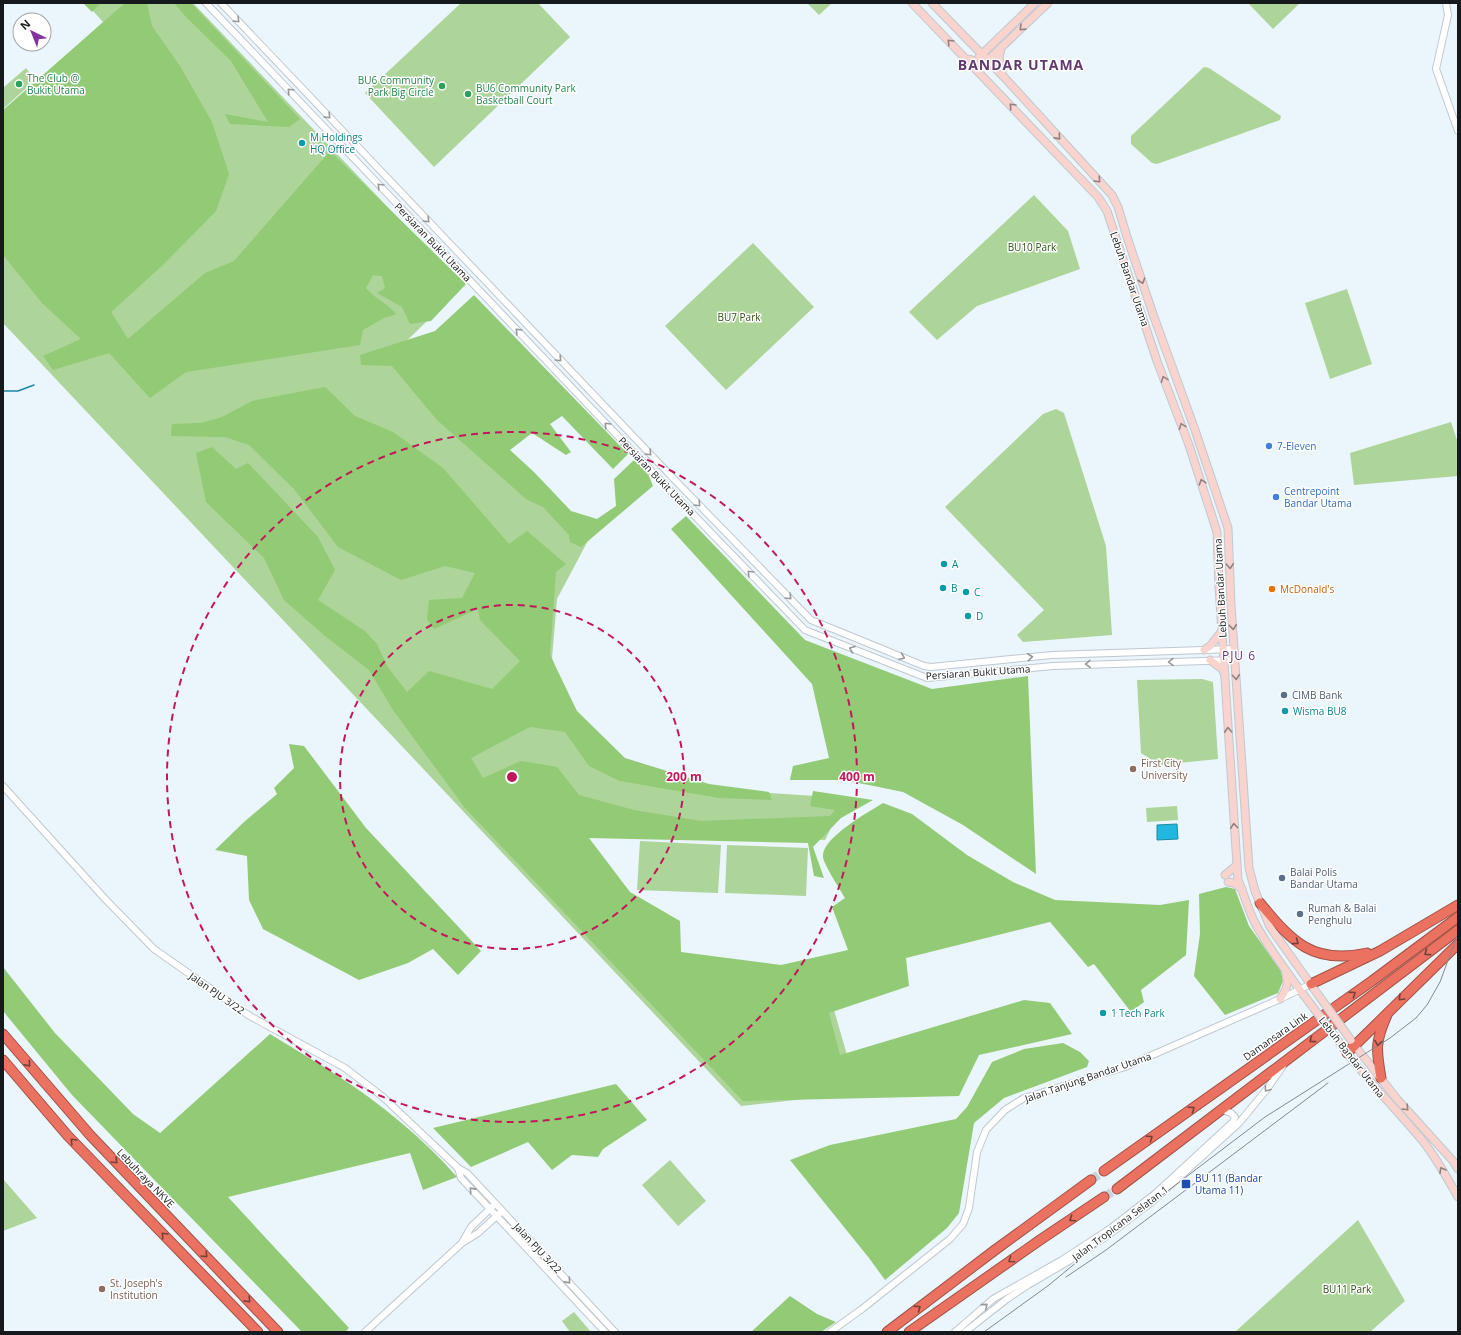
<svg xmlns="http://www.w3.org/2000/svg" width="1461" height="1335" font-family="'Open Sans',sans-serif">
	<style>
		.green { fill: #add499 }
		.forest { fill: #93ca75 }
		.water { fill: #21b7df; stroke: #1e88a4 }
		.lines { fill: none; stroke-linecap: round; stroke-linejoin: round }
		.stream { stroke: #1e88a4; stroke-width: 1.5 }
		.motorway-tunnel { stroke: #cbd4da; stroke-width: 9; stroke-dasharray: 9 4.5; stroke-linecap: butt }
		.tertiary-casing { stroke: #bfc8d0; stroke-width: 8 }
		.secondary-casing { stroke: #bfc8d0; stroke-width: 9 }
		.motorway-casing { stroke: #a05348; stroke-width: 11 }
		.tertiary { stroke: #fff; stroke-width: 6 }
		.secondary { stroke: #f9d4cf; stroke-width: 7 }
		.motorway { stroke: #eb7160; stroke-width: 9 }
		.tram { stroke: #838a8f; stroke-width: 1 }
		.secondary-bridge-casing { stroke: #bfc8d0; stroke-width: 9; stroke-linecap: butt }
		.secondary-bridge { stroke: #f9d4cf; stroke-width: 7 }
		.oneway { stroke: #969899 }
		.oneway2 { stroke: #93807e }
		.oneway3 { stroke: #76413b }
		.ring { fill: none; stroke: #c2185b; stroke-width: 2; stroke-dasharray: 7 5 }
		.leisure-dot { fill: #2e9e5b; stroke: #fff; stroke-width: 1.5 }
		.culture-dot { fill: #0f9aa8; stroke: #fff; stroke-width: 1.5 }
		.shop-dot { fill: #3f7fe0; stroke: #fff; stroke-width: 1.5 }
		.food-dot { fill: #e8710a; stroke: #fff; stroke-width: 1.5 }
		.service-dot { fill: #5c6f8a; stroke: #fff; stroke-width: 1.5 }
		.education-dot { fill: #8d6e63; stroke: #fff; stroke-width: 1.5 }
		.transit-dot { fill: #1a4fb4; stroke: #fff; stroke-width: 1.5 }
		.labels { text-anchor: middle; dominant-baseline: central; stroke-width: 3; stroke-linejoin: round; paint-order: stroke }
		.leisure-label { font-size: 10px; fill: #27864d; stroke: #fff; text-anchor: start }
		.culture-label { font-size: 10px; fill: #0d838f; stroke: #fff; text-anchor: start }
		.street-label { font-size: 10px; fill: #161a1c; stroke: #fff }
		.park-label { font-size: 10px; fill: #2d5016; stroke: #fff }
		.shop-label { font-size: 10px; fill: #366cbe; stroke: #fff; text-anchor: start }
		.food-label { font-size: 10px; fill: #c56008; stroke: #fff; text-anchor: start }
		.service-label { font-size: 10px; fill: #4e5e75; stroke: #fff; text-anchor: start }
		.education-label { font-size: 10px; fill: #785e54; stroke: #fff; text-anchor: start }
		.transit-label { font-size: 10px; fill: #164399; stroke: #fff; text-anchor: start }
		.quarter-label { font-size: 12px; letter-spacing: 1px; fill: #623970; stroke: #fff }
		.district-label { font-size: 14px; font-weight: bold; letter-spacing: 1px; fill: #623970; stroke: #fff }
		.centre { fill: #c2185b; stroke: #fff; stroke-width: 2 }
		.ring-label { font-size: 12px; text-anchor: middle; font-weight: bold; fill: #c2185b; stroke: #fff; stroke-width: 3; stroke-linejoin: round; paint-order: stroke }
	</style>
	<rect width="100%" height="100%" fill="#ebf5fc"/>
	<g class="green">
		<polygon points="86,3 193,3 463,286 388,359 592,533 557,599 552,658 575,717 625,763 723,790 846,798 825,840 581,825 574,851 669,958 834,1010 858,1093 741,1106 3,323 3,144 8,139 3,112 103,22"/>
		<polygon points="461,3 538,3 570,37 434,167 365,93"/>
		<polygon points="807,3 832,3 819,15"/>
		<polygon points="1248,3 1300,3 1273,29"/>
		<polygon points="1204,67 1209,68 1281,116 1280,120 1157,164 1152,163 1131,144 1131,136"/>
		<polygon points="26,68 35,80 3,109 3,88"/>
		<polygon points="1034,195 1068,231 1080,269 977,306 937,340 909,312"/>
		<polygon points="753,243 814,307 726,390 665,326"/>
		<polygon points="1347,289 1372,364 1330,379 1305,303"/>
		<polygon points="1056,409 1064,413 1106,546 1112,635 1023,642 1017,635 1044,610 945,507 1043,414"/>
		<polygon points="1451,422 1458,443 1458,476 1354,485 1350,453"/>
		<polygon points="1202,679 1213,682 1218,759 1159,765 1141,753 1137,680"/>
		<polygon points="1177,806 1178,820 1147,822 1146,808"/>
		<polygon points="640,841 721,845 718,893 637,890"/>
		<polygon points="727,845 808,848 806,896 725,893"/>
		<polygon points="670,1160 706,1201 678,1226 642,1185"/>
		<polygon points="3,1179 37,1218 3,1231"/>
		<polygon points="1358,1220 1405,1301 1370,1332 1235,1332"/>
		<polygon points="574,1312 591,1332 570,1332 562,1321"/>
	</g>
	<g class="forest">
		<polygon points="83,3 101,3 92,12"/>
		<path d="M125,3H147L152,26L180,66L212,122L229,174L216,211L163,265L111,312L128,339L205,273L234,261L330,151L466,284L431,321L410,324L402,307L377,293L385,288L382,276L373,275L366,288C375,299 387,303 396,314L384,318L363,330L360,345L186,372L150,398L109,353L53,370L43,356L81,339L42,303L3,255V110Z"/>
		<polygon points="174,3 191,3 300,119 289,127 230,124 225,114 268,122 231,61 186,17"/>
		<polygon points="474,295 628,454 613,469 562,416 550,424 571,452 566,455 532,433 510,450 534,472 571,511 597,519 616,506 614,479 634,460 647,471 653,486 581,547 570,542 569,535 543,507 526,499 437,420 392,366 361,365 360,355 435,331"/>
		<path d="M325,387L355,416L393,432L443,468L509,544L527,531L566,564L556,572L550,655L577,711L625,758L709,784L769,792L772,800L719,798L620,781L589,766L565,732L530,727L471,758L483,778L521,761L557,767L579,795L634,810L701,821L830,816L835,810L810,806L813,791L873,800L841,818L813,847L824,878L814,876L808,843L589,838L630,892L680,921L681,952L781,965L848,950L832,907L845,898C840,889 824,865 823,857C821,838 869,812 883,803L912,814L967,855L1013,882L1055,900L1160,905L1189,900L1186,955L1141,990L1144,1002L1131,1012L1094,964L1088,967L1050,922L906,958L909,986L829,1013L840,1055L1024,1000L1050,1003L1072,1034L979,1055L959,1096L743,1101L465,808L393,710L369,670L325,636L284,600L264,558L206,502L196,453L212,447L236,469L248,463L318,537L335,570L318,600L365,631L377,644L387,666L407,692L429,671L492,689L520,661L480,620L478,609L434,629L427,619L429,600L462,598L475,573L445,566L401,580L338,547L294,489L249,445L225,437L171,436L172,424L201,423L222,417L252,401Z"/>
		<polygon points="686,516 805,640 932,689 1028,676 1036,874 963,825 903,792 844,780 790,780 793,766 829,758 812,684 671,529"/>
		<polygon points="289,744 304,746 366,828 481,951 458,975 433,949 408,963 359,980 263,929 249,900 247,856 215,850 244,822 277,794 274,788 294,768"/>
		<polygon points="1226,887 1235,889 1249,926 1281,971 1283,981 1278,993 1225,1015 1194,976 1200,934 1199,894"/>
		<path d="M3,967L55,1033L133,1114L160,1133L270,1034C292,1048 316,1061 338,1076C381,1104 423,1138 457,1177L423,1190L410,1153L228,1197L349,1328L345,1332H302L72,1095L3,1011Z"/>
		<polygon points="1063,1043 1080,1052 1089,1061 1087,1067 1004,1098 974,1123 959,1213 947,1228 885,1280 869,1258 790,1160 830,1145 956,1119 967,1107 992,1062 1024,1049"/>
		<polygon points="616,1084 647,1120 603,1149 598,1157 572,1155 552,1170 528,1142 471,1167 433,1128"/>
		<polygon points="790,1296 817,1314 836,1322 821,1332 751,1332"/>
	</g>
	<polygon class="water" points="1177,824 1178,839 1157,840 1157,825"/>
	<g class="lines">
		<polyline class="stream" points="3,391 18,391 34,385"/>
		<g class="motorway-tunnel">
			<polyline points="1091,1180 1104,1171"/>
			<polyline points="1104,1197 1117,1189"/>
		</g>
		<defs>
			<g id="tertiary">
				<polyline points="206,3 634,453 805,630 927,678 1053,666 1235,660"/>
				<polyline points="221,3 671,476 811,620 924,666 931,667 1052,655 1234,649"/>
				<polyline points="1446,3 1448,15 1436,69 1458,131"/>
				<polyline points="3,786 106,900 154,949 248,1015 345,1068 383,1097 458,1168 467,1173 615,1332"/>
				<polyline points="458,1168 461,1178 605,1332"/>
				<polyline points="463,1241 471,1227 492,1207"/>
				<polyline points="365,1332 462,1243 478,1233 499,1214"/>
				<polyline points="830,1332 862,1309 950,1239 963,1224 969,1208 977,1152 986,1130 1005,1110 1024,1098 1125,1067 1280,999 1311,984"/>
				<polyline points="955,1332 993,1299 1062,1260 1111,1228 1156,1193 1233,1122 1235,1117 1231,1113 1220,1109"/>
				<polyline points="965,1332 1007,1299 1028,1285 1069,1261 1107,1236 1153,1201 1239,1123 1267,1089 1283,1066"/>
			</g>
			<g id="secondary">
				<path d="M912,3L1098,197L1107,211L1157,361L1189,445L1217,532L1219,586L1238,880C1244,894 1248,909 1255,923C1269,949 1291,978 1309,1002"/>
				<polyline points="932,3 1003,76 1112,195 1118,207 1127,237 1154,317 1195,430 1228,528 1231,605 1249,868 1255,891 1270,927 1319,996"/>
				<polyline points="1001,48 999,58 1002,73"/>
				<polyline points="979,57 1035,3"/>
				<polyline points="969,59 981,63 988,60 1048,3"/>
				<polyline points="1204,650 1210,646 1222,631"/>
				<polyline points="1210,660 1222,669 1225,675"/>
				<polyline points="1225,875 1237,865"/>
				<polyline points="1228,882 1234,883 1242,889"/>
				<path d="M1280,999C1286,990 1289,985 1286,974"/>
				<polyline points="1352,1042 1397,1099 1453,1161 1458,1169"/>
				<path d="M1344,1049C1368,1081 1396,1109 1422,1140C1436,1157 1447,1178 1458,1197"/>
			</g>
			<g id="motorway">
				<path d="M1260,903C1292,942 1313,965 1367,953"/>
				<polyline points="1311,984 1380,951 1458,905"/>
				<polyline points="3,1034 90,1135 278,1332"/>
				<polyline points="1347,1053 1458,944"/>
				<polyline points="3,1060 68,1136 258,1332"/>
				<path d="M1381,1078C1376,1049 1375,1042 1387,1015"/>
				<polyline points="1104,1171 1372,981 1458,917"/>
				<polyline points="1117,1189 1458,930"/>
				<polyline points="887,1332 995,1250 1091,1180"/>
				<polyline points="909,1332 1040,1240 1104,1197"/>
			</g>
		</defs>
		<use href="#tertiary" class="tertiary-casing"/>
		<use href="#secondary" class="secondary-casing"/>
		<use href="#motorway" class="motorway-casing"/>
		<use href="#tertiary" class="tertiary"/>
		<use href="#secondary" class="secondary"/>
		<use href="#motorway" class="motorway"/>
		<g class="tram">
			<polyline points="1066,1277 1106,1250 1328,1083"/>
			<polyline points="984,1332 1049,1285 1107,1237 1265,1117 1390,1038 1416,1018 1427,1005 1440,982 1458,933"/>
		</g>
		<defs>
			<g id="secondary-bridge">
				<polyline points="1319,996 1351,1040"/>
				<polyline points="1309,1002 1343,1047"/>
			</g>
		</defs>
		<use href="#secondary-bridge" class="secondary-bridge-casing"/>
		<use href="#secondary-bridge" class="secondary-bridge"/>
	</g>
	<defs><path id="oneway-chevron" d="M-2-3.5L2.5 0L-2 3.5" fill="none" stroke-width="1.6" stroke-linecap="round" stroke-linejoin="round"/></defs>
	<g class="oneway">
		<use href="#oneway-chevron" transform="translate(237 20) rotate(46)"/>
		<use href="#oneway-chevron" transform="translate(290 91) rotate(-134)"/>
		<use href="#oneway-chevron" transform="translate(328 116) rotate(46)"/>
		<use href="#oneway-chevron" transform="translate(380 186) rotate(-134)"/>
		<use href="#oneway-chevron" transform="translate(427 220) rotate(46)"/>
		<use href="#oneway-chevron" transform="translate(518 331) rotate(-134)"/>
		<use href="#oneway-chevron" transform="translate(559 359) rotate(46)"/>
		<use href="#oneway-chevron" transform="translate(607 425) rotate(-134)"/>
		<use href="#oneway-chevron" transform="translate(649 453) rotate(46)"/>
		<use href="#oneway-chevron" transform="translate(698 504) rotate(46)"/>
		<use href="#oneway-chevron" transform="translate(750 573) rotate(-134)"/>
		<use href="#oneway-chevron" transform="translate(789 597) rotate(46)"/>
		<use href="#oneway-chevron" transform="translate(852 649) rotate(-159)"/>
		<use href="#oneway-chevron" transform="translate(902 657) rotate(22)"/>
		<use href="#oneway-chevron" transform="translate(1030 657) rotate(-6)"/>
		<use href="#oneway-chevron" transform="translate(1171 662) rotate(178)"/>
		<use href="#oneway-chevron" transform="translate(1088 664) rotate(178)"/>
		<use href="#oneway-chevron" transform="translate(1267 1089) rotate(127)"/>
		<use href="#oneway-chevron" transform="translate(472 1190) rotate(-132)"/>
		<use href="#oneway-chevron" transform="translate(568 1281) rotate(48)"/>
		<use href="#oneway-chevron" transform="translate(985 1306) rotate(-41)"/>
	</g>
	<g class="oneway2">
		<use href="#oneway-chevron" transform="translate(1022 28) rotate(136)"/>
		<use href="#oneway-chevron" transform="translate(950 42) rotate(-134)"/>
		<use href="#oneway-chevron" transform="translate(1012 106) rotate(-133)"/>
		<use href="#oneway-chevron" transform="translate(1058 137) rotate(48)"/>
		<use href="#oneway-chevron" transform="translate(1098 180) rotate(47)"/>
		<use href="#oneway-chevron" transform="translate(1142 281) rotate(71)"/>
		<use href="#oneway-chevron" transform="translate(1164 379) rotate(-111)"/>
		<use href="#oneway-chevron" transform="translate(1182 426) rotate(-111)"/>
		<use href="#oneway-chevron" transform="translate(1202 482) rotate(-108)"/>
		<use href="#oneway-chevron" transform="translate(1230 566) rotate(87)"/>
		<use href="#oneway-chevron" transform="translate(1233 627) rotate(86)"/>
		<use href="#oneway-chevron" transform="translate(1236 677) rotate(85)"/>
		<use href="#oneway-chevron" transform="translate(1228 730) rotate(-93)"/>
		<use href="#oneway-chevron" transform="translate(1234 826) rotate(-94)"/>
		<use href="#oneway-chevron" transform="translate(1406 1108) rotate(46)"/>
		<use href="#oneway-chevron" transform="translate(1442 1170) rotate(-121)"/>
	</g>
	<g class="oneway3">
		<use href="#oneway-chevron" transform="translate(1296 942) rotate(36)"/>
		<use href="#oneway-chevron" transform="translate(1427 953) rotate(143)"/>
		<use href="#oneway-chevron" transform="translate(1353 994) rotate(-35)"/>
		<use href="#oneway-chevron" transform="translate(1401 998) rotate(135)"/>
		<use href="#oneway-chevron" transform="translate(1312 1040) rotate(143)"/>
		<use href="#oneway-chevron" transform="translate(1378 1043) rotate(99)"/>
		<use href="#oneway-chevron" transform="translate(28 1064) rotate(49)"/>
		<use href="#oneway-chevron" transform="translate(1192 1109) rotate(-35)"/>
		<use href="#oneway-chevron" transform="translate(1150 1138) rotate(-35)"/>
		<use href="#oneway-chevron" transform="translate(73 1141) rotate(-134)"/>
		<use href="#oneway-chevron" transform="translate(115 1161) rotate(46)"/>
		<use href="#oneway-chevron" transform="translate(1072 1219) rotate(146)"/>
		<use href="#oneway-chevron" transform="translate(164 1235) rotate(-134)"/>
		<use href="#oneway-chevron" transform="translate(205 1255) rotate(46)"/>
		<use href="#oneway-chevron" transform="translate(1011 1260) rotate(145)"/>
		<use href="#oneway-chevron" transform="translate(248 1300) rotate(47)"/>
		<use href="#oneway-chevron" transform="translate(918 1308) rotate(-37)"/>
	</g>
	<g class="ring">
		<circle cx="512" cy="777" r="172"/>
		<circle cx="512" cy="777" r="345"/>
	</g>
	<g class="leisure-dot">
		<circle cx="19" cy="84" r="4"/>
		<circle cx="442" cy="86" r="4"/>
		<circle cx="468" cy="94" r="4"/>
	</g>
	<g class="culture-dot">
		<circle cx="302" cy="143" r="4"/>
		<circle cx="944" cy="564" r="4"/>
		<circle cx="943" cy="588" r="4"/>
		<circle cx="966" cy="592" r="4"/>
		<circle cx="968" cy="616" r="4"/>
		<circle cx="1285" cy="711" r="4"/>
		<circle cx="1103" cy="1013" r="4"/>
	</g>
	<g class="shop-dot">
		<circle cx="1269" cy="446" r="4"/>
		<circle cx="1276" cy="497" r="4"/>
	</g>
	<circle class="food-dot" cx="1272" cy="589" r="4"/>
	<g class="service-dot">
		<circle cx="1284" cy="695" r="4"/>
		<circle cx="1282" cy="878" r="4"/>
		<circle cx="1300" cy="914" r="4"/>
	</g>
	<g class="education-dot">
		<circle cx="1133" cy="769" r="4"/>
		<circle cx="102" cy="1289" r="4"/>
	</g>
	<rect class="transit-dot" x="1181" y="1179" width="10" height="10" rx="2"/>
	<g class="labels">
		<g class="leisure-label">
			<text x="27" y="78">The Club @<tspan x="27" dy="12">Bukit Utama</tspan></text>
			<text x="434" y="80" text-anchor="end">BU6 Community<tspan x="434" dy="12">Park Big Circle</tspan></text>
			<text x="476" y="88">BU6 Community Park<tspan x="476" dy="12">Basketball Court</tspan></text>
		</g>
		<g class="culture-label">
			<text x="310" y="137">M Holdings<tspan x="310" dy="12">HQ Office</tspan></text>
			<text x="952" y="564">A</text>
			<text x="951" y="588">B</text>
			<text x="974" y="592">C</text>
			<text x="976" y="616">D</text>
			<text x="1293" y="711">Wisma BU8</text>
			<text x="1111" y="1013">1 Tech Park</text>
		</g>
		<g class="street-label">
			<text transform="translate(433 242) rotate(46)">Persiaran Bukit Utama</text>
			<text transform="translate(1130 279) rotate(71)">Lebuh Bandar Utama</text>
			<text transform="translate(657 476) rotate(46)">Persiaran Bukit Utama</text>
			<text transform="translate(1220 588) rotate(-93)">Lebuh Bandar Utama</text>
			<text transform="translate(978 672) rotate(-4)">Persiaran Bukit Utama</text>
			<text transform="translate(217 993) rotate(35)">Jalan PJU 3/22</text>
			<text transform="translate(1275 1036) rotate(-35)">Damansara Link</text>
			<text transform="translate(1352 1057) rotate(52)">Lebuh Bandar Utama</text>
			<text transform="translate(1088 1077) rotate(-19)">Jalan Tanjung Bandar Utama</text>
			<text transform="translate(146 1178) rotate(46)">Lebuhraya NKVE</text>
			<text transform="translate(1120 1223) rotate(-37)">Jalan Tropicana Selatan 1</text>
			<text transform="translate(538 1248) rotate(47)">Jalan PJU 3/22</text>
		</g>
		<g class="park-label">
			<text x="1032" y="247">BU10 Park</text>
			<text x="739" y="317">BU7 Park</text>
			<text x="1347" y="1289">BU11 Park</text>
		</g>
		<g class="shop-label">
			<text x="1277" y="446">7-Eleven</text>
			<text x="1284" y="491">Centrepoint<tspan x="1284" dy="12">Bandar Utama</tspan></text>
		</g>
		<g class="food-label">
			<text x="1280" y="589">McDonald's</text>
		</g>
		<g class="service-label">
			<text x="1292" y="695">CIMB Bank</text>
			<text x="1290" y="872">Balai Polis<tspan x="1290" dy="12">Bandar Utama</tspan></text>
			<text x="1308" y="908">Rumah &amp; Balai<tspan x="1308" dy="12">Penghulu</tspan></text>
		</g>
		<g class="education-label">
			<text x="1141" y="763">First City<tspan x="1141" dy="12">University</tspan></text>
			<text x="110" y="1283">St. Joseph's<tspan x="110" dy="12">Institution</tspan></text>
		</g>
		<g class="transit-label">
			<text x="1195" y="1178">BU 11 (Bandar<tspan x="1195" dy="12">Utama 11)</tspan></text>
		</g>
		<g class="quarter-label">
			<text x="1239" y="655">PJU 6</text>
		</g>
		<g class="district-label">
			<text x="1021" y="64">BANDAR UTAMA</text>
		</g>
	</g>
	<circle cx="512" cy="777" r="6" class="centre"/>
	<g class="ring-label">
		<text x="684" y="781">200 m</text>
		<text x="857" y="781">400 m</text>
	</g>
	<rect width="1461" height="1335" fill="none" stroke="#161a1c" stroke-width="8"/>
	<g transform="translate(32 32) rotate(317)"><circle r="19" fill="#ffffff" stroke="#a2a3a4"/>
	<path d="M0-3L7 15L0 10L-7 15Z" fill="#8531a0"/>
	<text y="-6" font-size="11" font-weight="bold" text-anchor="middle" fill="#161a1c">N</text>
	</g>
</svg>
